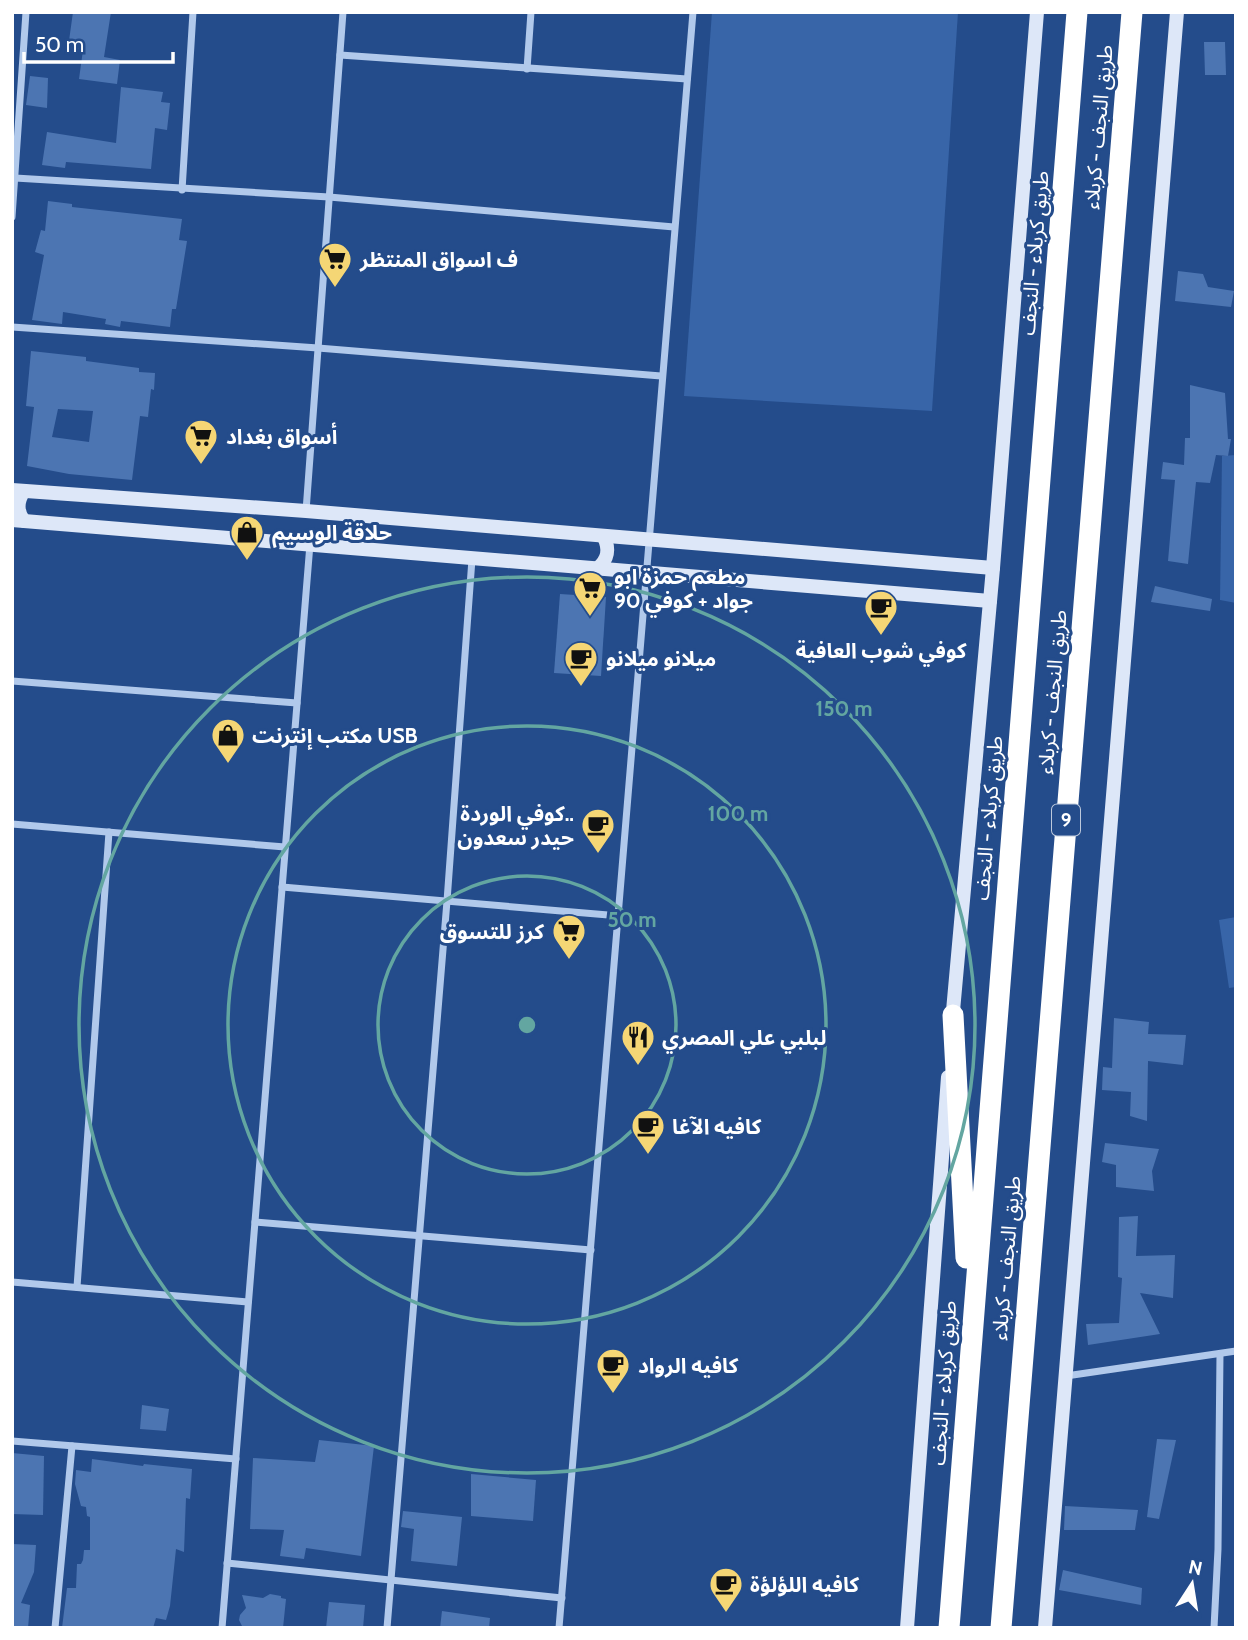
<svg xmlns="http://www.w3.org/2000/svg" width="1248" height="1640" font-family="Cabin,'Noto Sans Arabic',sans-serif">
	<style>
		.green { fill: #3865a8 }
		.building { fill: #4c75b2; fill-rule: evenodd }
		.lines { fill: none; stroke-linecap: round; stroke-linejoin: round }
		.street { stroke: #b1c9eb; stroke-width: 7 }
		.secondary { stroke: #dde7f8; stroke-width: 14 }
		.highway { stroke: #fff; stroke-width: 21 }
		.ring { fill: none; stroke: #63a6a1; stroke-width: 3.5 }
		.labels { text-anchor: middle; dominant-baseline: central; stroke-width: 6; stroke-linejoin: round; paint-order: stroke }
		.shield { fill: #244c8b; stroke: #bdc9dc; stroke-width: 2 }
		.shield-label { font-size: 19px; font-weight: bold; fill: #fff }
		.street-label { font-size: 21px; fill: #fff; stroke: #244c8b }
		.poi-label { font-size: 21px; font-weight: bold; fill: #fff; stroke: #244c8b; text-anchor: start }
		.centre { fill: #63a6a1; stroke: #244c8b; stroke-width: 3.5 }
		.ring-label { font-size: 21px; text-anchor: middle; font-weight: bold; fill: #63a6a1; stroke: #244c8b; stroke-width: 6; stroke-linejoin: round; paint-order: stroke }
	</style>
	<rect width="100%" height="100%" fill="#244c8b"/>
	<g class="green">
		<polygon points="712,12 958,12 932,411 684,396"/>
		<polygon points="1236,455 1236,603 1220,600 1222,456"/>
		<polygon points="1236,917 1236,987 1229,988 1219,920"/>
	</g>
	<g class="building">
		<polygon points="73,12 111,12 104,57 120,60 117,84 79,79 83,50 68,48"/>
		<polygon points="1204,42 1225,42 1226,75 1205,75"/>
		<polygon points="30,76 48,78 47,108 26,105"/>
		<polygon points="121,87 163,92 161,102 170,103 167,130 155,128 151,169 66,162 65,168 42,165 47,132 116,143"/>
		<polygon points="48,201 72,204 72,207 182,219 179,240 187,241 176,309 172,309 170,327 121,321 120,327 105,324 106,319 63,312 62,324 32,320 44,255 35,252 41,230 45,231"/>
		<polygon points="1178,271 1203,274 1208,287 1234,291 1231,307 1175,301"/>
		<path d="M31,351L86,357V361L139,368V372L155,373L154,390L151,389L148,417L140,416L132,480L69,474L27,466L34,407L26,406ZM58,409L93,411L89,442L52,437Z"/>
		<polygon points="1190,385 1225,393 1228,439 1231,439 1228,456 1216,455 1210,483 1196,482 1188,564 1168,561 1175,480 1161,479 1163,462 1184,465 1185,438 1190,438"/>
		<polygon points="1155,586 1212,599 1210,611 1151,602"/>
		<polygon points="560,594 606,597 601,676 554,673"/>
		<polygon points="1114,1018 1149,1022 1148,1034 1186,1035 1183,1065 1148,1061 1147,1121 1130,1116 1131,1092 1102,1090 1103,1067 1112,1068"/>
		<polygon points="1105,1143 1159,1149 1152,1171 1154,1191 1116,1187 1116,1165 1102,1162"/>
		<polygon points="1138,1216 1136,1256 1175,1255 1173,1298 1140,1293 1160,1334 1088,1345 1086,1324 1119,1323 1122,1278 1118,1277 1119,1217"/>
		<polygon points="142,1405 169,1409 166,1431 140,1429"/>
		<polygon points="1157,1439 1176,1440 1159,1519 1147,1517"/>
		<polygon points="319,1440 374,1446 361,1556 306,1548 304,1559 280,1556 284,1530 250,1529 253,1458 315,1462"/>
		<polygon points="12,1453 44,1456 43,1515 12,1514"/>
		<polygon points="92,1459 143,1466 144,1464 192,1469 190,1499 186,1498 184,1552 176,1549 170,1606 166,1620 156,1618 153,1628 62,1628 67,1588 76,1588 77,1564 81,1564 83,1560 84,1550 90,1550 90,1517 87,1516 86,1507 81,1506 75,1484 76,1470 91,1472"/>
		<polygon points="471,1474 536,1480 533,1521 471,1516"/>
		<polygon points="1065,1506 1138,1510 1135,1530 1064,1530"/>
		<polygon points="403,1511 462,1517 457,1566 411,1561 414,1529 401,1527"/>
		<polygon points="12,1544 36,1545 34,1572 21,1603 30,1605 28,1628 12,1628"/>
		<polygon points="1063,1570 1142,1588 1141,1605 1059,1590"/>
		<polygon points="270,1594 281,1596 281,1598 286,1599 283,1628 243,1628 239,1620 240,1615 246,1608 242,1595 263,1598"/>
		<polygon points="329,1602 365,1605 363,1628 326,1628"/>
		<polygon points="442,1611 490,1618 489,1628 440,1628"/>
	</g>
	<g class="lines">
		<g class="street">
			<polyline points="340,55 687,79"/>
			<polyline points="527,69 531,12"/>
			<polyline points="15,178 329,197 674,227"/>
			<polyline points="182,190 193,12"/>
			<polyline points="12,217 26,12"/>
			<polyline points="12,327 318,348 661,376"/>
			<polyline points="306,511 343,12"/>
			<polyline points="12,681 297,703"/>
			<polyline points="12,824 285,847"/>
			<polyline points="282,887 620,916"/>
			<polyline points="255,1222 591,1250"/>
			<polyline points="12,1282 248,1302"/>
			<polyline points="77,1287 109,832"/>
			<polyline points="1066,1376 1236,1351"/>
			<polyline points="12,1441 236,1459"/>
			<polyline points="227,1563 562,1598"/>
			<polyline points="55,1628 72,1446"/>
			<polyline points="222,1628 310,544"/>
			<polyline points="387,1628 447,901 472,559"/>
			<path d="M559,1628C607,1090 647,551 693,12"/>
			<polyline points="1214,1628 1218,1549 1220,1354"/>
		</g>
		<g class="secondary">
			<polyline points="12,490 306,511 993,568"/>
			<polyline points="12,520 990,601"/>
			<path d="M24,521C16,511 17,501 24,491"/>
			<path d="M598,568C608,559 610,550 604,537"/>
			<polyline points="952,1022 993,568 1037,12"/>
			<polyline points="907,1628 948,1077"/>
			<polyline points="1045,1628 1177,12"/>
		</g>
		<g class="highway">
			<polyline points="953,1015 966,1258"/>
			<polyline points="949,1628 1077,12"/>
			<polyline points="1001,1628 1132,12"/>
		</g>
	</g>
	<g class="ring">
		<circle cx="527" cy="1025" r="149"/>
		<circle cx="527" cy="1025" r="299"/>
		<circle cx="527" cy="1025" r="448"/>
	</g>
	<defs>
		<symbol id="supermarket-pin" viewBox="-11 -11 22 30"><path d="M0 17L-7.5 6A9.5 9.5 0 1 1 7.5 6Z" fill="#f5d675" stroke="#244c8b"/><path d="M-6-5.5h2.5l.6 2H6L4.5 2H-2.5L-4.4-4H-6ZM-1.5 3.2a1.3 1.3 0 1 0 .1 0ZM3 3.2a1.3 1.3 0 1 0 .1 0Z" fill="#111"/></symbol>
		<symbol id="shop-pin" viewBox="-11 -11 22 30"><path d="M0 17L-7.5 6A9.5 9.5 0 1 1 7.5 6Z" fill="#f5d675" stroke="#244c8b"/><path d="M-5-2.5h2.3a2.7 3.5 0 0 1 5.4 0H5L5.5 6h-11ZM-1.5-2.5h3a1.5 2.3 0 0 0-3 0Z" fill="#111"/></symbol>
		<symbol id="cafe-pin" viewBox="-11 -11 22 30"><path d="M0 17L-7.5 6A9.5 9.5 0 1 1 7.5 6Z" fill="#f5d675" stroke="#244c8b"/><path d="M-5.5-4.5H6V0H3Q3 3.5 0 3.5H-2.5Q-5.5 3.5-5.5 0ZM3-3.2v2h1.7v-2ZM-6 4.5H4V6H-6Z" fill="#111"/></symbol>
		<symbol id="restaurant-pin" viewBox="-11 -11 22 30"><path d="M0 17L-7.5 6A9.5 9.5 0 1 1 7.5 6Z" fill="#f5d675" stroke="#244c8b"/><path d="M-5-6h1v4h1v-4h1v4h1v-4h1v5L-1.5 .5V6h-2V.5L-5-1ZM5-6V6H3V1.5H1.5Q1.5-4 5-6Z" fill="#111"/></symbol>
	</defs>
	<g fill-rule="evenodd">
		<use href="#supermarket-pin" x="316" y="240" width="38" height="52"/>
		<use href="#supermarket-pin" x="182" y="417" width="38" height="52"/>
		<use href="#shop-pin" x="228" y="513" width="38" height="52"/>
		<use href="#supermarket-pin" x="571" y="569" width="38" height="52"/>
		<use href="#cafe-pin" x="862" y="588" width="38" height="52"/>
		<use href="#cafe-pin" x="562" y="639" width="38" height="52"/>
		<use href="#shop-pin" x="209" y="716" width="38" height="52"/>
		<use href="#cafe-pin" x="579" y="806" width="38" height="52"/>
		<use href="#supermarket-pin" x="550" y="912" width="38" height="52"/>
		<use href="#restaurant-pin" x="619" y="1018" width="38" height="52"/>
		<use href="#cafe-pin" x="629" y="1107" width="38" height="52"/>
		<use href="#cafe-pin" x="594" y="1346" width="38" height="52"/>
		<use href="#cafe-pin" x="707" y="1565" width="38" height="52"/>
	</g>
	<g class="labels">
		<rect class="shield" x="1052" y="804.5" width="28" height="31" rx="5"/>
		<g class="shield-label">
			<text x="1066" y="820">9</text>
		</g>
		<g class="street-label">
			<text transform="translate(1098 127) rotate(-85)">طريق النجف - کربلاء</text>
			<text transform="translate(1034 253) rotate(-85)">طريق کربلاء - النجف</text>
			<text transform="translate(1052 692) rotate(-85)">طريق النجف - کربلاء</text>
			<text transform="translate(988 818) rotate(-85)">طريق کربلاء - النجف</text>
			<text transform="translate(1006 1258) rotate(-85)">طريق النجف - کربلاء</text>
			<text transform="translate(943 1383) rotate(-86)">طريق کربلاء - النجف</text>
		</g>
		<g class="poi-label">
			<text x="360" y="259">ف اسواق المنتظر</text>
			<text x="226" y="436">أسواق بغداد</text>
			<text x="272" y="532">حلاقة الوسيم</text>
			<text x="614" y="576">مطعم حمزة ابو<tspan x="614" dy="24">جواد + كوفي 90</tspan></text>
			<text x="881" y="650" text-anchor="middle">كوفي شوب العافية</text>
			<text x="606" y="658">ميلانو ميلانو</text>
			<text x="252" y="735">مكتب إنترنت USB</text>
			<text x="574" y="813" text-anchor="end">كوفي الوردة..<tspan x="574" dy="24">حيدر سعدون</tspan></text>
			<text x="544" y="931" text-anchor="end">كرز للتسوق</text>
			<text x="662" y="1037">لبلبي علي المصري</text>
			<text x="672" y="1126">كافيه الآغا</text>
			<text x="638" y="1365">كافيه الرواد</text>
			<text x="750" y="1584">كافيه اللؤلؤة</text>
		</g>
	</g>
	<circle cx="527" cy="1025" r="10" class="centre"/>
	<g class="ring-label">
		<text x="844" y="716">150 m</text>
		<text x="738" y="821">100 m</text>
		<text x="632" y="927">50 m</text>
	</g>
	<rect width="1248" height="1640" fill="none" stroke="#ffffff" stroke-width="28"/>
	<g transform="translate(1192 1584) rotate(12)" stroke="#244c8b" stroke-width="5" paint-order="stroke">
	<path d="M0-5L12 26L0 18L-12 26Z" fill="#ffffff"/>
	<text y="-10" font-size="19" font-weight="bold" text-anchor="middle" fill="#ffffff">N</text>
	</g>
	<path d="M24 52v10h149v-10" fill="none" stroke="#ffffff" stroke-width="3.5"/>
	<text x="35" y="52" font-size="21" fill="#ffffff" stroke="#244c8b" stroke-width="5" paint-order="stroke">50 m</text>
</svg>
